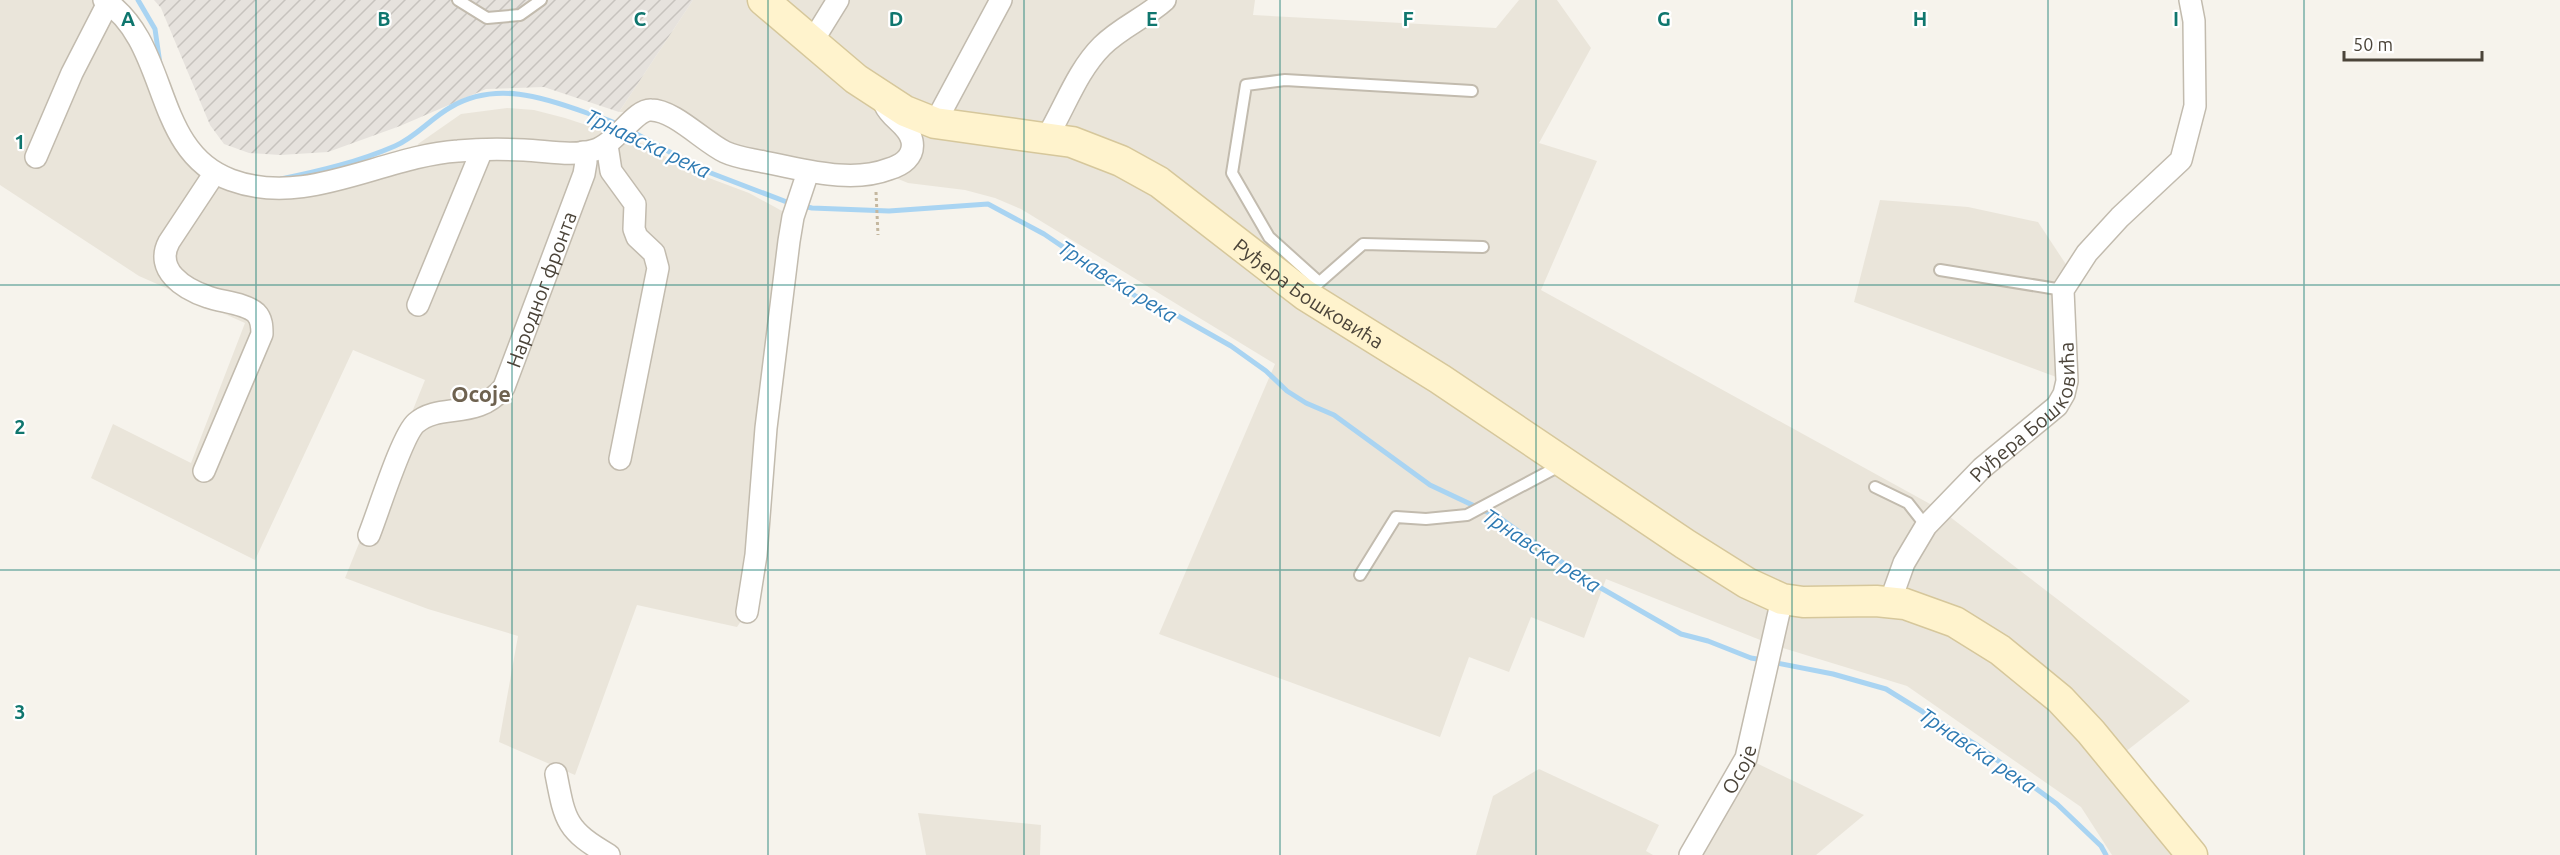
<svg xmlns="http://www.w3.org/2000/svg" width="2560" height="855" font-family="Ubuntu,sans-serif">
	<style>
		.residential { fill: #eae5da }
		.industrial { fill: url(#industrial-furrows) }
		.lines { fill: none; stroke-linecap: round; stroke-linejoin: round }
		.stream { stroke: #a9d4f2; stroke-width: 5 }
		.lane-casing { stroke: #c2bbae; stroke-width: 14 }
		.street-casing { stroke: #c2bbae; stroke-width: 24 }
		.secondary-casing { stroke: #d6c79b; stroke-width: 33 }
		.path { stroke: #c4b79f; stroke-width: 3; stroke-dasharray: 3 3; stroke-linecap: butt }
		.lane { stroke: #fff; stroke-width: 10 }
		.street { stroke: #fff; stroke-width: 21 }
		.secondary { stroke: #fff3cd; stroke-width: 30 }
		.grid { fill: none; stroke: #0f766e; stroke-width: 1.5; stroke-opacity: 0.55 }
		.labels { text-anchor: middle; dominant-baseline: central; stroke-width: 4.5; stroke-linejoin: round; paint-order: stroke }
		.street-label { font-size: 20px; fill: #4b4439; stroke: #fff }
		.water-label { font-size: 21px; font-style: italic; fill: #2e7ab2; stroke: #fff }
		.quarter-label { font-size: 22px; font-weight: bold; fill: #6e6250; stroke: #fff }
		.grid-label { font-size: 20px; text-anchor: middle; font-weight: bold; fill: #0f766e; stroke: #fff; stroke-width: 4.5; stroke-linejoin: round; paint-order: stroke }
	</style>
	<defs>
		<pattern id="industrial-furrows" width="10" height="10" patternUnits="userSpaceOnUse" patternTransform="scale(1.5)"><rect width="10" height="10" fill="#e6e2dd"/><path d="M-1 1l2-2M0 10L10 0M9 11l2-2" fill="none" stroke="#c7c3be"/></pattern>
	</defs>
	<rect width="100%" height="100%" fill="#f6f3ec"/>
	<g class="residential">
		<polygon points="0,0 104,0 121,11 180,136 254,187 415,157 418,144 461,114 507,108 534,110 565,118 647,145 685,169 749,193 793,217 747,612 737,627 637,605 575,775 499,742 518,636 428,609 345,578 425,380 353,350 255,560 91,478 113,424 191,463 245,323 139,276 0,185"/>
		<polygon points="693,0 1255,0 1253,15 1496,28 1519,0 1557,0 1591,48 1539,143 1597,161 1541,290 1941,510 2190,701 2115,760 2192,855 2112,855 2081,807 1907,686 1773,645 1606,579 1584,638 1531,617 1509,672 1469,657 1440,737 1159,634 1275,364 1021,209 995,198 965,190 908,183 881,172 808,172 641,112 619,112"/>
		<polygon points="1880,200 1968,207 2038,222 2073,275 2067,381 1854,302"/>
		<polygon points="1746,758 1864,815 1816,855 1690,855"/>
		<polygon points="1539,769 1659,825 1646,851 1653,855 1476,855 1493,796"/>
		<polygon points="918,813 1041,825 1040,855 926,855"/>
	</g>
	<polygon class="industrial" points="154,0 693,0 619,112 544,87 486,89 400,126 328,152 280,155 249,153 224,144 210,125 161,8"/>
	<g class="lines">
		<g class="stream">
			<polyline points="138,0 155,29 160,64"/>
			<polyline points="629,130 703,170 792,204"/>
			<path d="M281,179C320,171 358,162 395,146C416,137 431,118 451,107C495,81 543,97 587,113C599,117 610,120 621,126"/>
			<polyline points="802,206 812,208 889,211 988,204 1044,234 1137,297 1171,312 1231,346 1266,371 1287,391 1306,403 1334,415 1430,485 1500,518 1587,580 1681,634 1708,641 1751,658 1763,660"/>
			<polyline points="1772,662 1833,674 1886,689 1978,746 2057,804 2101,846 2106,855"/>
		</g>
		<defs>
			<g id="lane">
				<polyline points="458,0 487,18 520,15 541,0"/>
				<polyline points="1940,270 2063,290"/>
				<polyline points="1319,282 1269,237 1232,173 1246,85 1285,80 1472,91"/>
				<polyline points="1314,287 1363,244 1483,247"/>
				<polyline points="1875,487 1908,503 1926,526"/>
				<polyline points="1360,575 1396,517 1426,519 1467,515 1563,464"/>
			</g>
			<g id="street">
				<path d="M104,0C171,44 151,151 231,180C307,208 382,156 458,151C480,149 502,149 524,150C547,151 573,157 595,150C617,143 635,109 651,110C674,110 704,142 725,152C738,158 751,159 764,162C803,169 850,184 889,169C902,165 915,157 912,141C909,125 891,119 885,105"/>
				<polyline points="812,42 838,0"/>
				<polyline points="935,123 1001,0"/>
				<path d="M1047,137C1065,107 1077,71 1102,46C1121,27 1145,18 1165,0"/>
				<polyline points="607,145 611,171 635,204 634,229 637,237 654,253 658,268 620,459"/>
				<polyline points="36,157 72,73 108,3"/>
				<polyline points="418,305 482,150"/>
				<path d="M204,471L262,334C262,327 262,319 256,313C245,303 221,302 208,297C184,289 154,270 169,242L214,174"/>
				<path id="s1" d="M369,535C378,513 402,435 416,423C440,402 477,421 504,387L584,174L586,162L583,152"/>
				<path id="s2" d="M1890,602L1904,563L1926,526L1982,468L2057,406L2064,394L2067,381L2063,290L2087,253L2120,217L2181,160L2195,106L2194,21L2190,0"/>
				<polyline points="747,612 756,555 766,428 789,241 793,217 808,172"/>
				<path d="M556,774C565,821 566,830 609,855"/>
				<path id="s3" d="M1690,855L1746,758L1782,599"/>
			</g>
			<g id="secondary">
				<path id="s4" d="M763,0L856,79L905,111L935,123L1072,142L1121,161L1159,182L1305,295L1440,379L1685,544L1747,583L1782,599L1803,602L1876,601L1905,604L1955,622L2000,650L2060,699L2091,732L2192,855"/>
			</g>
		</defs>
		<use href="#lane" class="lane-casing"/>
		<use href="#street" class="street-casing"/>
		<use href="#secondary" class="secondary-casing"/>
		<polyline class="path" points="876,192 878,235"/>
		<use href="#lane" class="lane"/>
		<use href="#street" class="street"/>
		<use href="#secondary" class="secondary"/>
	</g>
	<path class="grid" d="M256,0V855M512,0V855M768,0V855M1024,0V855M1280,0V855M1536,0V855M1792,0V855M2048,0V855M2304,0V855M0,285H2560M0,570H2560"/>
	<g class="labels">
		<g class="street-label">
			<text stroke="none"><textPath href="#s1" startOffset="324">Народног фронта</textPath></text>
			<text stroke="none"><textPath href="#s4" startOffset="634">Руђера Бошковића</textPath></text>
			<text stroke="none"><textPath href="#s2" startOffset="240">Руђера Бошковића</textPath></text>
			<text stroke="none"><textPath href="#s3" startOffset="99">Осоје</textPath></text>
		</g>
		<g class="water-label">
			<text transform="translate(648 143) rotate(25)">Трнавска река</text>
			<text transform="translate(1118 281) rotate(32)">Трнавска река</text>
			<text transform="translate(1542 550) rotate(33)">Трнавска река</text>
			<text transform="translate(1978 750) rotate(34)">Трнавска река</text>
		</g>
		<g class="quarter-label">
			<text x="481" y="393">Осоје</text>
		</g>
	</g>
	<g class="grid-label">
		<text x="128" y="26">A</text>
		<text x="384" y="26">B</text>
		<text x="640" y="26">C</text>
		<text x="896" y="26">D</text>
		<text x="1152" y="26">E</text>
		<text x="1408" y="26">F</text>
		<text x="1664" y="26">G</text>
		<text x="1920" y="26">H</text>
		<text x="2176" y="26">I</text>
		<text x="20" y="149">1</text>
		<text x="20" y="434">2</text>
		<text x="20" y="719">3</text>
	</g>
	<path d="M2344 51v9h138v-9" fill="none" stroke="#4b4439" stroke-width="3"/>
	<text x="2353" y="51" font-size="18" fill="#4b4439" stroke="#ffffff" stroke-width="4.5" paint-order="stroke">50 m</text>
</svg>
